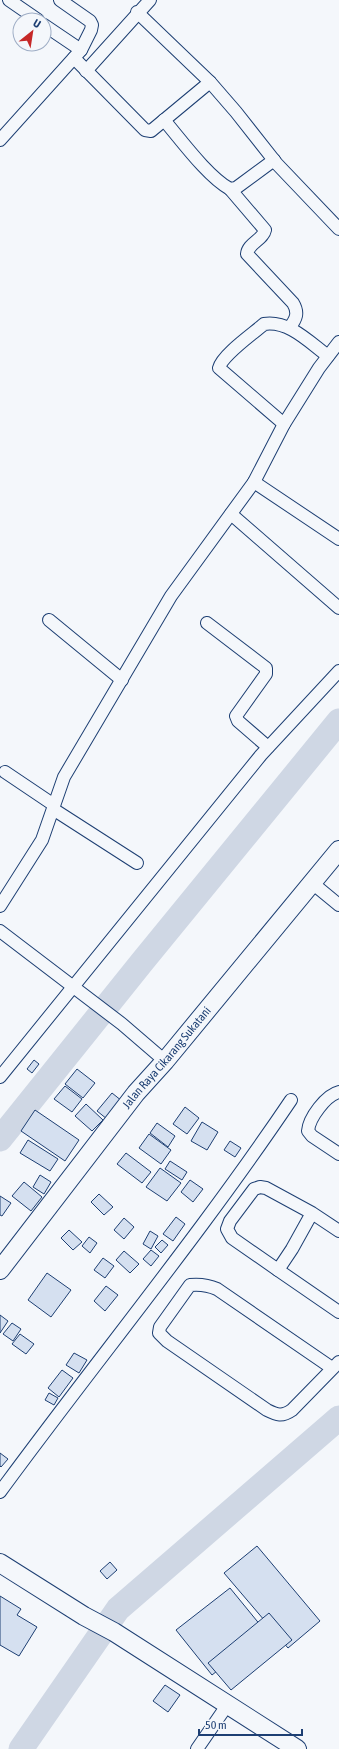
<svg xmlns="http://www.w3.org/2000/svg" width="339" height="1749" font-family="'Asap Condensed',sans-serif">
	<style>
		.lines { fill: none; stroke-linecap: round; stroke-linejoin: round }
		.river { stroke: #cfd7e4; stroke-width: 25 }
		.building { fill: #d5e0f0; stroke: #1d3f73 }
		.street-casing { stroke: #1d3f73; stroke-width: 14 }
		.secondary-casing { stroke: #1d3f73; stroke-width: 20 }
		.street { stroke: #f4f7fb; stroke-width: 12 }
		.secondary { stroke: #f4f7fb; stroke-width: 18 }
		.labels { text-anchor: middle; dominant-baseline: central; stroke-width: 3; stroke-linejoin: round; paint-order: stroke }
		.street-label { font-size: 12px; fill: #1d3f73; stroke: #f4f7fb }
	</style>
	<rect width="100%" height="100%" fill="#f4f7fb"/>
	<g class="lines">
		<g class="river">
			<polyline points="0,1139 142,962 339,721"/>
			<polyline points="21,1749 118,1609 339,1418"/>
		</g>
	</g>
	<g class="building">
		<polygon points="34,1060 39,1064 32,1073 27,1069"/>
		<polygon points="77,1069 95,1083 83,1098 65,1084"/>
		<polygon points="65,1086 82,1099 72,1112 54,1099"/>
		<polygon points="112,1093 122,1101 107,1119 97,1111"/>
		<polygon points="86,1104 103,1120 92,1131 75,1116"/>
		<polygon points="185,1107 199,1118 187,1134 173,1124"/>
		<polygon points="35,1110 79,1140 65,1161 21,1131"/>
		<polygon points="202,1122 218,1132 207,1150 191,1141"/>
		<polygon points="157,1123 175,1136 168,1147 150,1133"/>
		<polygon points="149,1134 171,1150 161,1164 139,1148"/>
		<polygon points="28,1140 58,1159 50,1171 20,1153"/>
		<polygon points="230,1141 241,1148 235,1157 224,1150"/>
		<polygon points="126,1153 151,1172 142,1183 117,1164"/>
		<polygon points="170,1161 187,1172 182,1180 165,1169"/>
		<polygon points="160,1168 181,1183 167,1201 146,1187"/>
		<polygon points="40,1175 51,1182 44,1194 33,1187"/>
		<polygon points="190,1180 203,1189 193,1202 181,1192"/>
		<polygon points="24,1182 42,1197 31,1211 12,1196"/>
		<polygon points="99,1194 113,1207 104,1215 91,1202"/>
		<polygon points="0,1196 11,1203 2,1216 0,1215"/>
		<polygon points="176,1217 185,1224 173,1241 163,1234"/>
		<polygon points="124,1218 134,1227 124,1239 114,1230"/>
		<polygon points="69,1230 82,1242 73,1250 61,1238"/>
		<polygon points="150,1231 158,1236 151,1249 143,1244"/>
		<polygon points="89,1237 97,1243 90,1253 82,1246"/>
		<polygon points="162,1240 168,1245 161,1253 155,1247"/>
		<polygon points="151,1250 159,1256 151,1266 143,1259"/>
		<polygon points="124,1251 139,1264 130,1273 116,1260"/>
		<polygon points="103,1258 114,1266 105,1278 94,1270"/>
		<polygon points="47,1273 71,1290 51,1317 28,1300"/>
		<polygon points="106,1286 118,1295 105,1311 94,1301"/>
		<polygon points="0,1315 8,1321 0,1333"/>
		<polygon points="12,1323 21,1329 13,1341 3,1334"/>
		<polygon points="20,1334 34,1344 26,1354 12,1344"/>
		<polygon points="74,1353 87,1360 79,1373 66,1365"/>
		<polygon points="62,1370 73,1378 59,1397 48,1388"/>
		<polygon points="49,1393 58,1398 54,1405 45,1400"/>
		<polygon points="0,1453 8,1459 1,1467 0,1466"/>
		<polygon points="257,1546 320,1621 288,1648 224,1573"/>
		<polygon points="110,1562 117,1570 107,1579 100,1571"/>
		<polygon points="230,1588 266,1632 212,1675 176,1630"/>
		<polygon points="0,1596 21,1609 17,1615 37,1627 19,1656 0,1645"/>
		<polygon points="269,1613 292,1640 231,1690 208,1663"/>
		<polygon points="165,1685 180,1695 168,1712 153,1701"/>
	</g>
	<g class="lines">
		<defs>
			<g id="street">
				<polyline points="9,0 38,20"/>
				<polyline points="137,12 210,82 236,112 277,164 339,229"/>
				<polyline points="44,25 81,50"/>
				<polyline points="74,58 145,130 151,131 210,82"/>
				<polyline points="86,71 150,0"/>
				<path d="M164,120C181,140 208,177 230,189L236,188L274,160"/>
				<polyline points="0,140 81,50 91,30 92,25 90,21 60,0"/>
				<path d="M230,189L265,230C263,240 248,243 247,254L293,303C299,313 296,319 290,327"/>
				<path d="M284,424L219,368C222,355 254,333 264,324C289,320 310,343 328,356"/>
				<polyline points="254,482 339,539"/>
				<polyline points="231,514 339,608"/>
				<polyline points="49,620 122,680"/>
				<polyline points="207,623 266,668 266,674 236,716 238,721 268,747"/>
				<polyline points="5,772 54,805"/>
				<polyline points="53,809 137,863"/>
				<polyline points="311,882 339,905"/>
				<polyline points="0,906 42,840 64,777 171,596 254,482 284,424 319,368 339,342"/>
				<polyline points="0,931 122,1024 165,1061"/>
				<polyline points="0,1077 261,755 339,671"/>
				<path d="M339,1092C326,1095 309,1118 308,1131L312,1136L339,1154"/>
				<polyline points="312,1213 292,1249 278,1270 232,1238 227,1229 230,1221 254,1189 260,1187 266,1188 312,1213 339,1231"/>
				<polyline points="278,1270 339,1312"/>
				<path d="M332,1368L217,1289C208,1285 200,1284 190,1285L160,1327L159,1333L167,1341L267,1410C277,1415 282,1417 292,1410L339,1362"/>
				<path d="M0,1492C96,1361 200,1235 291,1100"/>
				<polyline points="197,1749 228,1704"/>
			</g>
			<g id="secondary">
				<path id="s1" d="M0,1270L136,1093L165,1061L339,850"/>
				<polyline points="0,1563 84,1616 114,1632 297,1749"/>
			</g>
		</defs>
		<use href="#street" class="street-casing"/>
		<use href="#secondary" class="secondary-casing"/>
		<use href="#street" class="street"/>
		<use href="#secondary" class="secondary"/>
	</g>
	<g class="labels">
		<g class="street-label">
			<text stroke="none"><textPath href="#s1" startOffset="270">Jalan Raya Cikarang Sukatani</textPath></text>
		</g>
	</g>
	<g transform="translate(32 32) rotate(30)"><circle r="19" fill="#f4f7fb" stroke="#9eadc5"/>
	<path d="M0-3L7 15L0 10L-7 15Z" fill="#c62828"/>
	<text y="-6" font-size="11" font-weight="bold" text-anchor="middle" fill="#1d3f73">U</text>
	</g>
	<path d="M199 1729v6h103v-6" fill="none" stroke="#1d3f73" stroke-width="2"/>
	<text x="205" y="1729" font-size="12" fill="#1d3f73" stroke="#f4f7fb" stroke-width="3" paint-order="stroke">50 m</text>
</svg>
